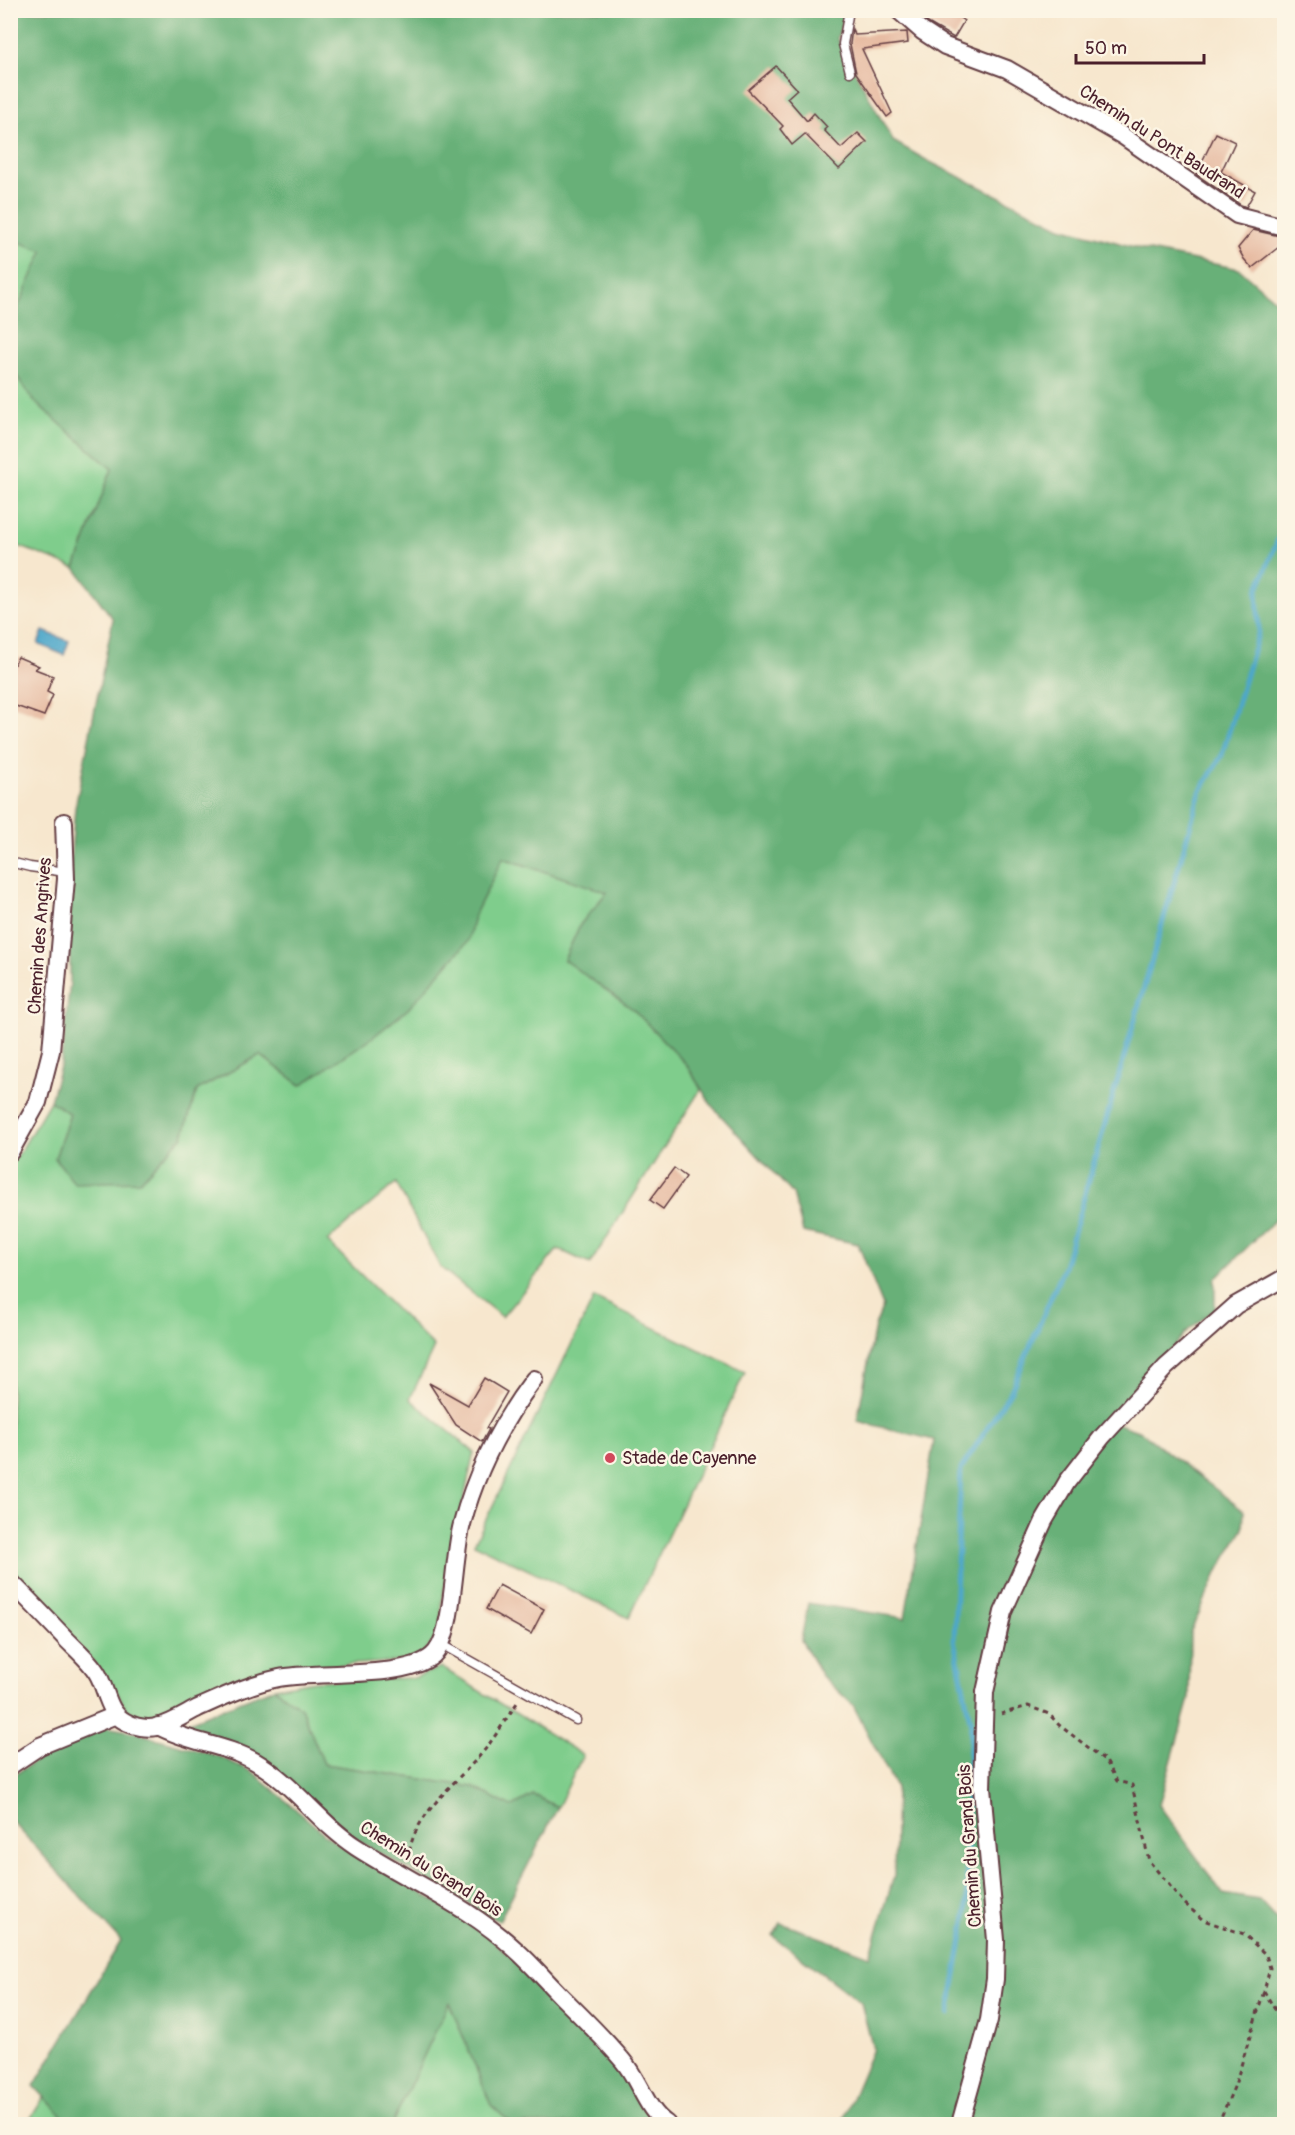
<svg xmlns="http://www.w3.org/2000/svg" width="1295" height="2135" font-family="Pangolin,sans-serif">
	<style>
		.green { fill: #7fcd8c; stroke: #64765c; stroke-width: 1.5 }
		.forest { fill: #67b078; stroke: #586852; stroke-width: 1.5 }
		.water { fill: #4da7ca; stroke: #4c637a; stroke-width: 1.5 }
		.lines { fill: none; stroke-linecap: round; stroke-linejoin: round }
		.stream { stroke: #4da7ca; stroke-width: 5 }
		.building { fill: #e4b49a }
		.service-casing { stroke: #643d43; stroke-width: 11 }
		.minor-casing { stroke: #643d43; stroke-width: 20 }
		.path { stroke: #643d43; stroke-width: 3; stroke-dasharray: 4.5 4.5; stroke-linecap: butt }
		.service { stroke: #fff; stroke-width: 8 }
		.minor { stroke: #fff; stroke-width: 16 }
		.poi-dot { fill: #d1495b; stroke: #fcf5e5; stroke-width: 2 }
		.labels { text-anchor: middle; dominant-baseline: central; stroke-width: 5; stroke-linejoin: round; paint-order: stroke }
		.street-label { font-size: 18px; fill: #4a1f2b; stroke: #fcf5e5 }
		.poi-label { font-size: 18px; fill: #4a1f2b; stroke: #fcf5e5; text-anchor: start }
	</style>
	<rect width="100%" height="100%" fill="#fcf5e5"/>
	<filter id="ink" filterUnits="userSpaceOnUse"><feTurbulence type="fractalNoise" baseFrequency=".0167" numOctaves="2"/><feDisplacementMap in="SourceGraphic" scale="12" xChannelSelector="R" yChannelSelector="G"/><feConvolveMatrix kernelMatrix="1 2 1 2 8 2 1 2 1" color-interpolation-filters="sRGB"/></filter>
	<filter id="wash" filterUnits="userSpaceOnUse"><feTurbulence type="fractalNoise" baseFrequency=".008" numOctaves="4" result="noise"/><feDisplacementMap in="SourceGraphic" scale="24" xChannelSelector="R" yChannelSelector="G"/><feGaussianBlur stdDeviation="1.35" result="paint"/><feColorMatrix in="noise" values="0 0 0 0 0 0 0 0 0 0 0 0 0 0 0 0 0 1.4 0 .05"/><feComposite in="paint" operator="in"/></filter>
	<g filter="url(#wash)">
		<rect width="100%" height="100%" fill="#f7e7ce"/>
		<g class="green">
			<polygon points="11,239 44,250 11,323"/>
			<polygon points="10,367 33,400 112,469 75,568 11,543"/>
			<polygon points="503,858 607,892 580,925 564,960 634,1010 686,1064 701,1089 590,1264 558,1249 502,1317 440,1267 396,1183 327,1241 434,1347 410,1399 474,1452 442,1600 441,1625 433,1642 422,1654 406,1661 322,1666 247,1677 154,1718 139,1718 126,1709 113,1685 11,1571 11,1165 23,1147 50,1101 70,1114 55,1158 183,1136 197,1090 260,1055 301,1085 373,1037 408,1009 468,941 474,916"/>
			<polygon points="594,1298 745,1372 629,1618 474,1544"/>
			<polygon points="441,1667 583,1755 558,1807 533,1795 511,1807 473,1787 324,1764 301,1708 274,1688 315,1681 414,1678"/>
			<polygon points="449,2002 491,2105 512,2124 392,2124"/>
			<polygon points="44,2097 70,2124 27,2124"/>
		</g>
		<g class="forest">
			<polygon points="11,11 847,11 837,38 893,141 928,161 1061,227 1145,250 1239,269 1284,308 1284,1211 1215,1279 1215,1309 1186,1332 1112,1422 1141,1432 1244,1511 1243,1529 1219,1569 1190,1633 1189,1699 1159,1805 1223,1894 1259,1900 1284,1927 1284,2124 841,2124 873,2049 861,2003 773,1936 781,1923 870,1956 894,1876 896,1788 853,1705 822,1676 801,1640 808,1603 905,1618 934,1440 857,1421 875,1326 883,1306 858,1244 803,1232 793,1194 712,1106 686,1064 634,1010 564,960 580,925 607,892 503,858 474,916 468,941 408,1009 373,1037 301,1085 260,1055 197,1090 183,1136 140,1181 74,1183 55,1158 70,1114 50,1101 61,1063 70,982 70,866 75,808 113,619 75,568 112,469 33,400 11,367 11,323 43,251 11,239"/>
			<polygon points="274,1688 301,1708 324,1764 473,1787 511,1807 533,1795 558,1807 499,1921 362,1843 231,1744 186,1729 184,1724"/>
			<polygon points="106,1727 134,1732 218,1756 253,1772 328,1837 355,1855 449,1909 488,1935 559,2003 605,2051 649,2114 659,2124 512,2124 491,2105 449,2002 392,2124 70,2124 34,2086 121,1941 11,1820 11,1777 55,1748"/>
		</g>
		<polygon class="water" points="43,631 69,641 64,655 38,644"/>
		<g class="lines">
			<polyline class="stream" points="949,2014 967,1911 967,1812 971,1725 954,1640 961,1469 1011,1391 1064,1267 1200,792 1222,755 1259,631 1257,591 1284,525"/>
		</g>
		<g id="blocks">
			<g class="building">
				<polygon points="915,10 949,10 964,21 954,38 928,23"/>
				<polygon points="852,29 855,35 907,32 908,43 862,49 892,113 887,117 856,73 850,44"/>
				<polygon points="776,66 797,89 787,98 807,121 814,113 827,127 824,130 841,148 858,133 867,142 839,169 805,134 792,145 780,129 783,126 748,90"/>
				<polygon points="1216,133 1235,142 1221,172 1255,191 1246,207 1241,205 1196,174"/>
				<polygon points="1253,230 1284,237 1284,243 1252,268 1244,259 1238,248"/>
				<polygon points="18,657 39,666 35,669 53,676 47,692 53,695 44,716 10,704 10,672"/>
				<polygon points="674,1168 686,1177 663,1209 650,1200"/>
				<polygon points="484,1378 507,1392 486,1428 489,1429 482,1442 456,1425 429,1383 468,1405"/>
				<polygon points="499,1585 544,1609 531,1634 486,1609"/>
			</g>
		</g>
	</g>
	<g filter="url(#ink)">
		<use href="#blocks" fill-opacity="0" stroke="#643d43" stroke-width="1.5"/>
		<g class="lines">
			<defs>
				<g id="service">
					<polyline points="849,10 843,44 850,72"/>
					<polyline points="10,862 30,867 66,872"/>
					<polyline points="441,1644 576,1720"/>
				</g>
				<g id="minor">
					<polyline points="898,10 922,31 945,46 1007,69 1123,136 1237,215 1284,227"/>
					<polyline points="10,1152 38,1102 51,1051 66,879 64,822"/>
					<path d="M10,1581C29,1600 48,1620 67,1640C77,1650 90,1661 97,1673C107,1689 107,1713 126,1722C135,1727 147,1729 157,1727C171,1724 186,1714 198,1708C225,1696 250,1684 279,1678C316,1670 413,1681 436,1652C454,1630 453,1556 462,1524C476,1471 501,1423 534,1379"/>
					<path d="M158,1726C189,1743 225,1744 256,1762C294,1784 319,1823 356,1847C410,1882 468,1905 516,1950C532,1964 546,1981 561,1996C582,2017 604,2038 623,2061C640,2081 646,2110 667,2124"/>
					<polyline points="10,1766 40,1746 116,1715"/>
					<polyline points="960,2124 989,2020 995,1979 996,1940 982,1788 985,1692 1003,1612 1044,1521 1067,1482 1102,1437 1166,1367 1236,1305 1284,1278"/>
				</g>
			</defs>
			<use href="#service" class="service-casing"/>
			<use href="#minor" class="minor-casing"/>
			<g class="path">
				<polyline points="1001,1714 1028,1706 1049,1714 1059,1725 1106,1761 1117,1781 1132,1785 1149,1861 1184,1903 1203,1920 1244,1934 1266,1955 1270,1968 1264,1991 1274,2008 1284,2021"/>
				<path d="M409,1860C408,1817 462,1779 487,1747C498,1732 508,1716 519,1700"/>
				<polyline points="1218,2124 1235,2085 1264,1991"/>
			</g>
			<use href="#service" class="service"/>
			<use href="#minor" class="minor"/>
		</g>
	</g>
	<circle class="poi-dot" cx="610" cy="1458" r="6"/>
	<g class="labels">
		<g class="street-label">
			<text transform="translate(1162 142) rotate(33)">Chemin du Pont Baudrand</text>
			<text transform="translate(40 936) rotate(-86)">Chemin des Angrives</text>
			<text transform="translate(970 1846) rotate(-94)">Chemin du Grand Bois</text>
			<text transform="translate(431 1869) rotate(32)">Chemin du Grand Bois</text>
		</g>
		<g class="poi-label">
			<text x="622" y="1458">Stade de Cayenne</text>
		</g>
	</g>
	<rect width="1295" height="2135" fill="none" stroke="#fcf5e5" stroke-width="36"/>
	<path d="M1076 54v9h128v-9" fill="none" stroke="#4a1f2b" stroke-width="3"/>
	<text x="1085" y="54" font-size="18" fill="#4a1f2b" stroke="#fcf5e5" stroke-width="4.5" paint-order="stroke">50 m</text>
</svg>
